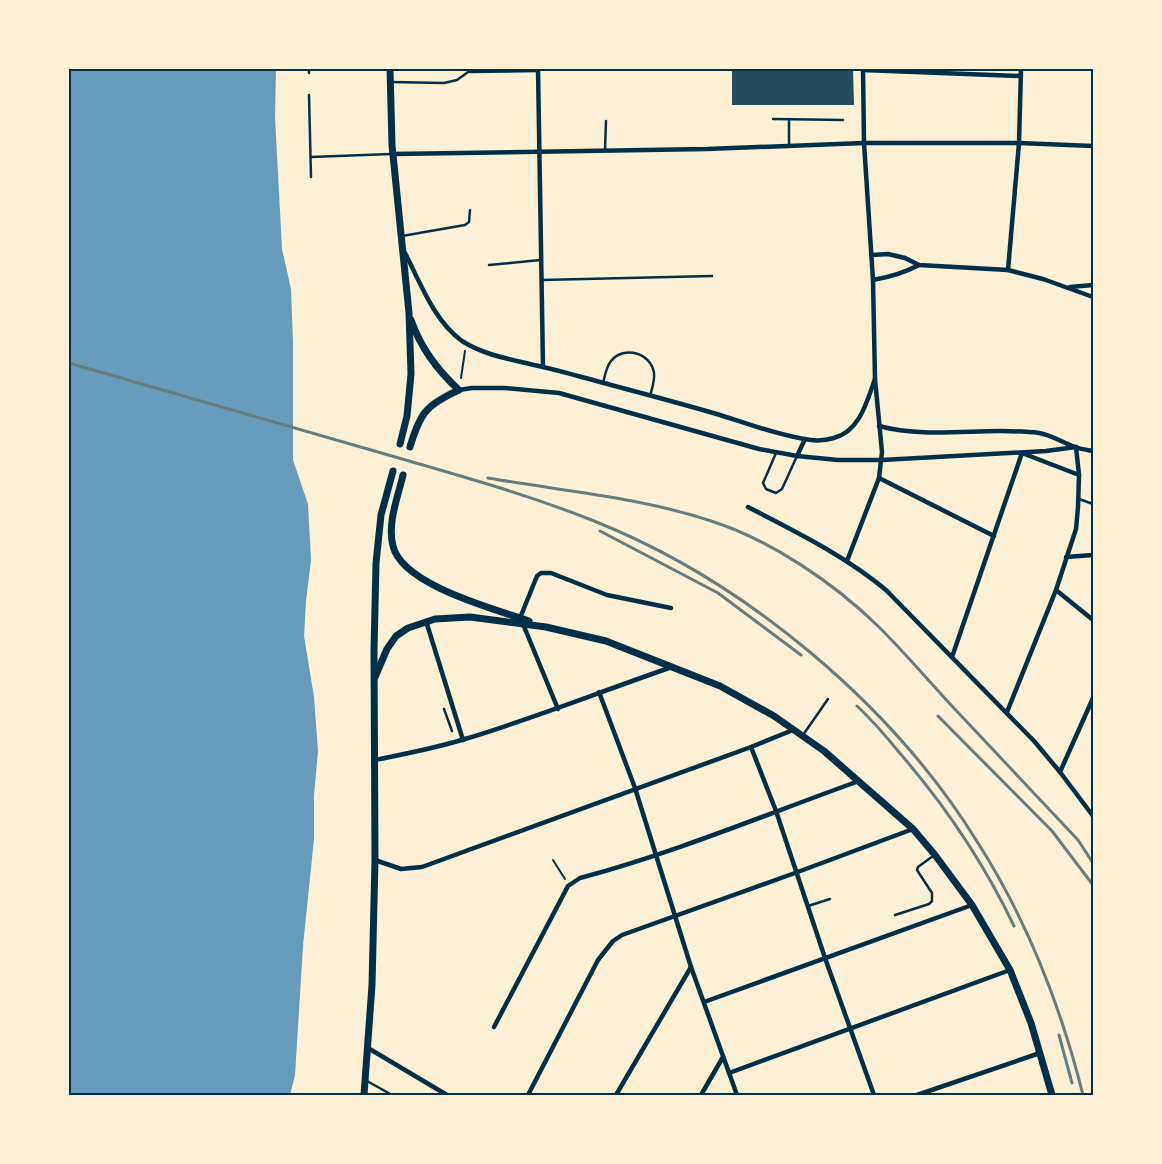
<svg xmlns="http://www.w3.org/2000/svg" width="1162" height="1164" font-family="'Roboto Condensed',sans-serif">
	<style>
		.water { fill: #669bbc }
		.building { fill: #264d5e }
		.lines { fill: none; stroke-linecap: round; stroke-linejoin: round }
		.path { stroke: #003049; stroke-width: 2 }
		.service { stroke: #003049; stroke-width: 2.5 }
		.minor { stroke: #003049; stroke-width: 4.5 }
		.secondary { stroke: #003049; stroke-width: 7 }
		.rail { stroke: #657d81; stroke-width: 3 }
		.neatline { fill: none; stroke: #003049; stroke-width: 2 }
	</style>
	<rect width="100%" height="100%" fill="#fdf0d5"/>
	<polygon class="water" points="69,69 276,69 275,117 282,249 291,289 293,342 293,460 308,504 311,560 306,601 304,636 314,697 318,751 314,796 314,839 303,946 295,1075 290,1095 69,1095"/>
	<polygon class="building" points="732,69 853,69 854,105 732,105"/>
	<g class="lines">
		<g class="path">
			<polyline points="461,378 465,351"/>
			<polyline points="553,860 565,879"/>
		</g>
		<g class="service">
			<polyline points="309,73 309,69"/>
			<polyline points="390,82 444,83 457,80 468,72 538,71"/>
			<polyline points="309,95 311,177"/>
			<polyline points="773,119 843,120"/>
			<polyline points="789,145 789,119"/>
			<polyline points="605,150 606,121"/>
			<polyline points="311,157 391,154"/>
			<polyline points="402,236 465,225 469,222 470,210"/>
			<polyline points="489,265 540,260"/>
			<polyline points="542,280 712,276"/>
			<path d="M603,383C605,376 606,367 611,361C624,345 651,353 654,373C655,380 652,389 650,396"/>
			<polyline points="776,453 763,483 766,489 776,493 782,489 797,456"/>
			<polyline points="1079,499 1093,504"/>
			<polyline points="444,709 452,731"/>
			<polyline points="803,735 828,699"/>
			<polyline points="808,906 830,899"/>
			<polyline points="895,915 929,904 932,901 932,893 917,870 918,867 933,856"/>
			<polyline points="367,1081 392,1095"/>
		</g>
		<g class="minor">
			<polyline points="538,69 543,367"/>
			<polyline points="863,70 1021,76"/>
			<polyline points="393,154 707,149 864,143 1019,143 1093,146"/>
			<path d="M405,253C420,282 434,321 462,341C484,355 509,359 534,365C549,368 563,372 578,376C625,389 673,401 720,415C748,424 775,434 804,439C814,441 824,441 834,438C860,431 867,401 875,379"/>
			<polyline points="872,255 888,254 905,258 919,265 1008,270 1043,279 1093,297"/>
			<polyline points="1008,270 1019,143 1021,69"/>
			<path d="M873,280C890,277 904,273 919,265"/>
			<polyline points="1070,287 1093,285"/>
			<polyline points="459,390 472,388 505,388 559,393 759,449 797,456 838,460 882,460 1046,451 1076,447"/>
			<path d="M879,426C931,440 986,426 1039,433C1052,435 1063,443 1075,447C1080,449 1087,450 1093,451"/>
			<polyline points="797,456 805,439"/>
			<polyline points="879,478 994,536"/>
			<path d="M748,507C796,532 844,555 886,590L1034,741L1060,772L1093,816"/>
			<polyline points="1066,557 1093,555"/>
			<polyline points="847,561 879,478 882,452 875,379 873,280 864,143 863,69"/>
			<polyline points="1056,590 1093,620"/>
			<polyline points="520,618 537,576 541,573 551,573 607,595 671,608"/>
			<polyline points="426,621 463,740"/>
			<polyline points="523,624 558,709"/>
			<polyline points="952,657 1022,453 1079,475"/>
			<polyline points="599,692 635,788 691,967 737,1095"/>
			<polyline points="1007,712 1056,590 1076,529 1078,507 1079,475 1076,447"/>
			<polyline points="751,747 776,811 825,958 874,1095"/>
			<path d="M375,760C405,754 436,748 465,739C535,718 602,691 672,667"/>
			<polyline points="1060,772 1093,698"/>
			<polyline points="375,860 401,869 422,867 751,747 793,730"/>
			<polyline points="704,1002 972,905"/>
			<path d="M494,1027L568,886L580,878C674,853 767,814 859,781"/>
			<polyline points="368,1048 447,1095"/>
			<polyline points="729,1073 1010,970"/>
			<polyline points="528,1095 598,960 613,941 622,935 795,873 913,829"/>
			<polyline points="616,1095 691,967"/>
			<polyline points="701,1095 723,1057"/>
			<polyline points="917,1095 1040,1053"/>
		</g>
		<g class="secondary">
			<polyline points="390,69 392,145 409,313 411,374 407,416 400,444"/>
			<path d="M410,447C420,413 426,405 459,390C437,370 421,349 411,320"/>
			<path d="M403,475C398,497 387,523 393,546C402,585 495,609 529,621"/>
			<polyline points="375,677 387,649 396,636 408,628 435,619 470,617 546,627 606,641 720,686 774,716 824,751 913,829 935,855 972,905 1010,970 1031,1023 1052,1095"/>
			<polyline points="364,1095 372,985 375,860 374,650 376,563 381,515 393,471"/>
		</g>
		<g class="rail">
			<path d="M69,363C170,392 270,421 371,450C446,472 522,492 594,521C745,581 893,705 978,843C1027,920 1061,1007 1083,1095"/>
			<path d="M488,478C562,491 639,497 711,521C771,540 834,583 879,627C904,652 927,679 951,705C993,750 1036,795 1078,840L1093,863"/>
			<polyline points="600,531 718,593 801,655"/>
			<path d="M857,706C872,720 885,735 898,751C944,804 984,863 1014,926"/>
			<polyline points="938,716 1052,831 1093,885"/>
			<polyline points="1059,1035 1072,1083"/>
		</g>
	</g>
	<rect width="1162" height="1164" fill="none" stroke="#fdf0d5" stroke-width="140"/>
	<rect x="70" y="70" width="1022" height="1024" class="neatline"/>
</svg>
